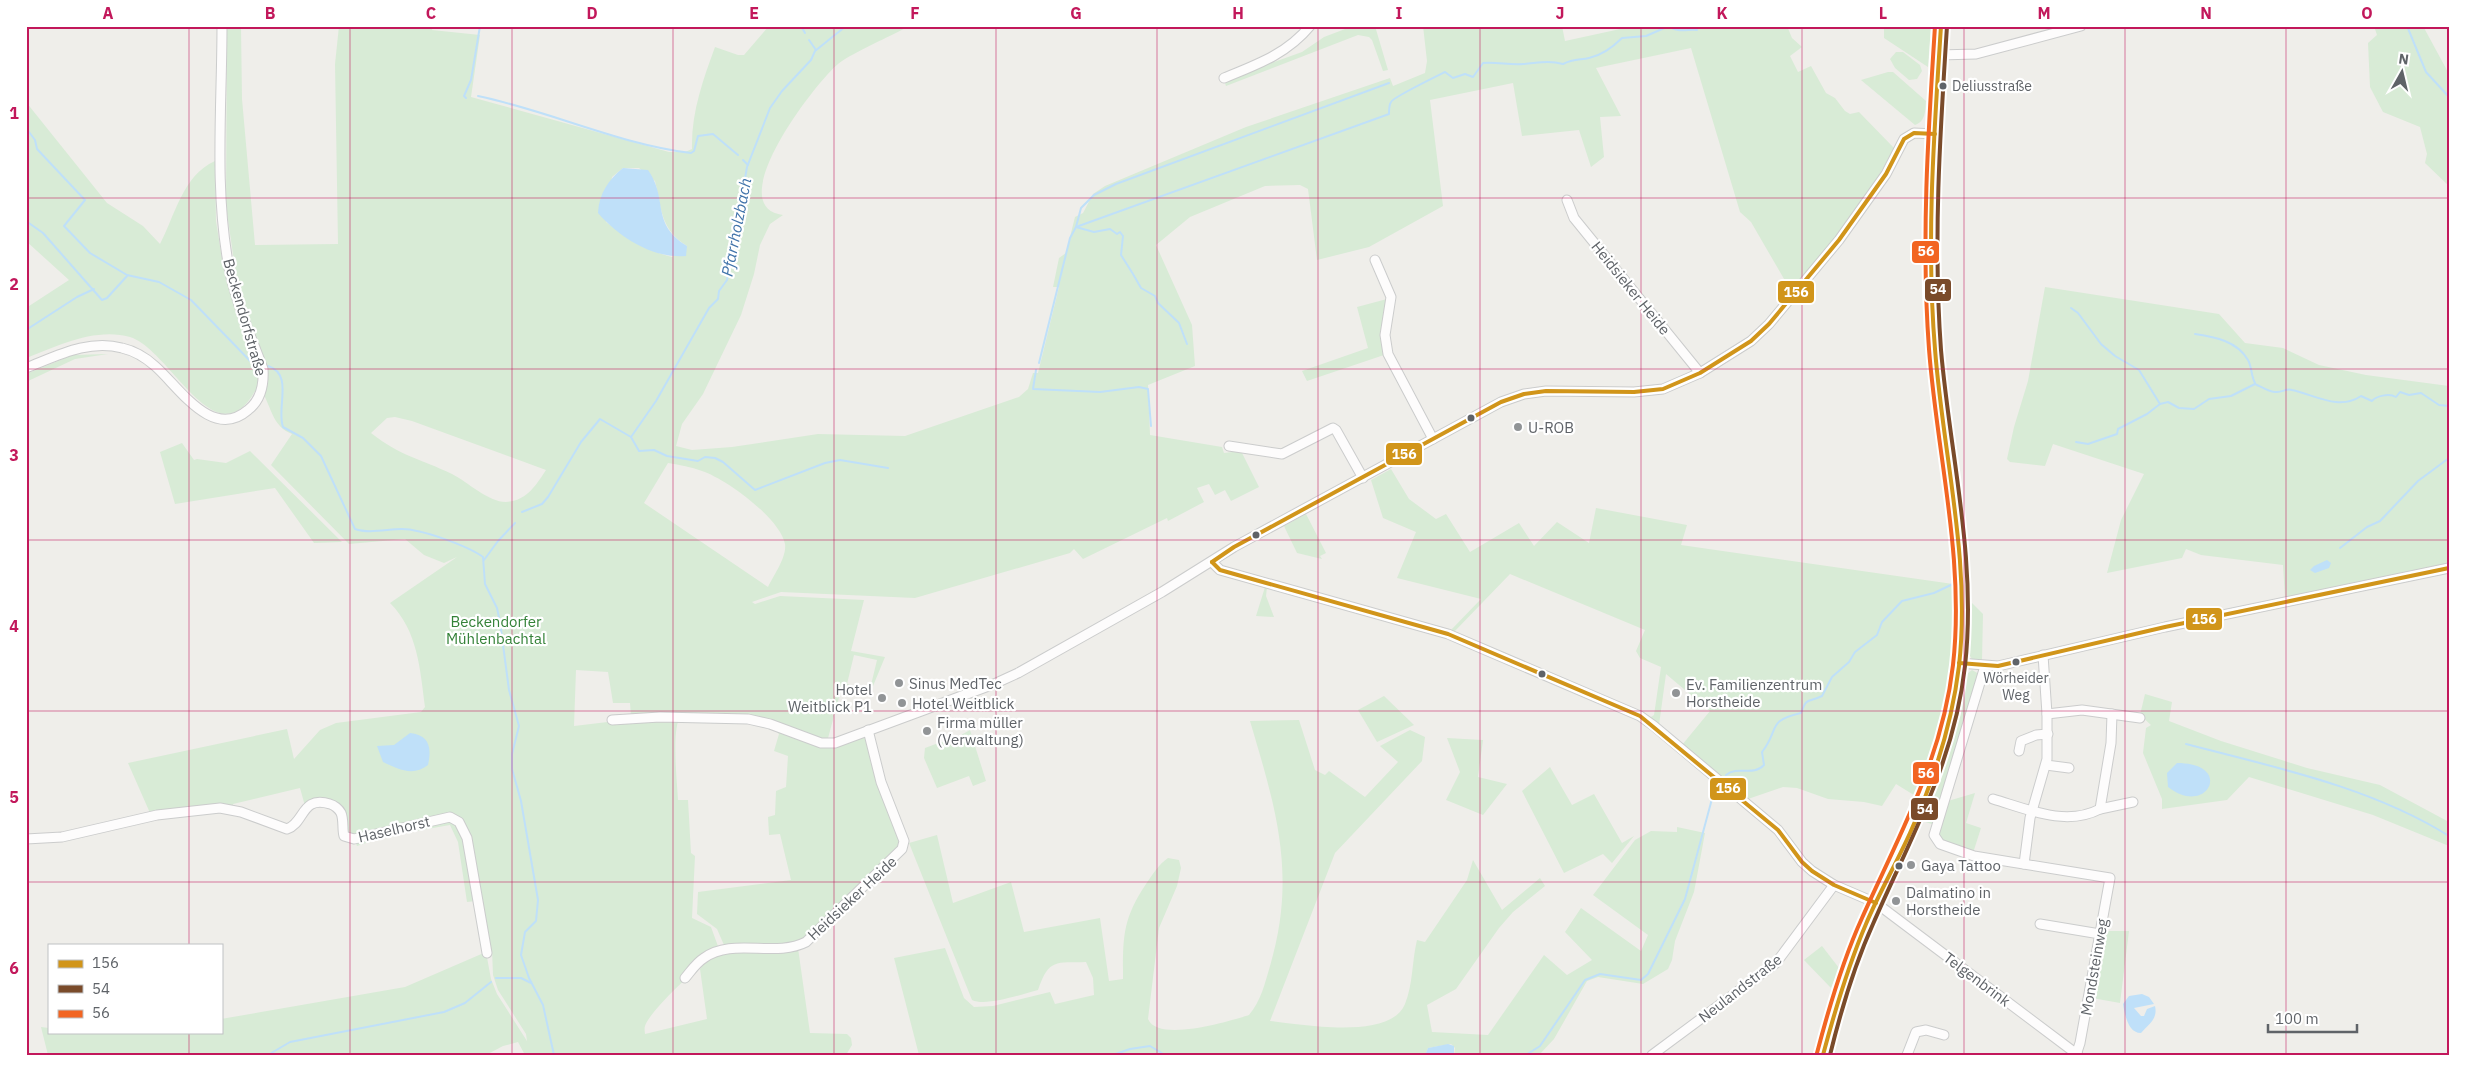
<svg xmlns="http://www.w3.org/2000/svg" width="2475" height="1081" font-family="'IBM Plex Sans',sans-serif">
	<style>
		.green { fill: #d8ebd6; fill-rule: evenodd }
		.water { fill: #bfe0f9 }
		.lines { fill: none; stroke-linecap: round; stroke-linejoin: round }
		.stream { stroke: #bfe0f9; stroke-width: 2 }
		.minor-casing { stroke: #cbcccc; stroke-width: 11 }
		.major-casing { stroke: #d7ceb8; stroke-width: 12 }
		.minor { stroke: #fdfcfc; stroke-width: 9 }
		.major { stroke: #f4f2e9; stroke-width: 10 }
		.bus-1-casing { stroke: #fff; stroke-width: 8 }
		.bus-2-casing { stroke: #fff; stroke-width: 8 }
		.bus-3-casing { stroke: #fff; stroke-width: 8 }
		.bus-1 { stroke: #d1951a; stroke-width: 4 }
		.bus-2 { stroke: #7a4b2a; stroke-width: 4 }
		.bus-3 { stroke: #f26522; stroke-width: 4 }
		.grid { fill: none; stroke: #c2185b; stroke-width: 1; stroke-opacity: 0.55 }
		.bus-dot { fill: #5f6368; stroke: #fff; stroke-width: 2 }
		.poi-dot { fill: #919496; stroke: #fff; stroke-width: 2 }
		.labels { text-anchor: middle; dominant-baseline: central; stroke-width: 4.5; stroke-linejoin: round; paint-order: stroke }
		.bus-label { font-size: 14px; fill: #5f6368; stroke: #fff; text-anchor: start }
		.street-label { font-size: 15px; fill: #5f6368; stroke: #fff }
		.poi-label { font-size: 15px; fill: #5f6368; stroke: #fff; text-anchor: start }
		.park-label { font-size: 15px; fill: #348238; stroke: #fff }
		.water-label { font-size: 16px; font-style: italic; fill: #4174aa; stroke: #fff }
		.line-badge { stroke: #fff; stroke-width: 2 }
		.badge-label { font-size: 14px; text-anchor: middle; font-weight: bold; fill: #fff }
		.neatline { fill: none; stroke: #c2185b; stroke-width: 2 }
		.grid-label { font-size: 16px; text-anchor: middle; font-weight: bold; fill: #c2185b }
	</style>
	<rect width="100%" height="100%" fill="#efeeea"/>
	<g class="green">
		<path d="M227,26L241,27L242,99L255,245L338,244L335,64L339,26H433L432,30L480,35L471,97L669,152H685L692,149C691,113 703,80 715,47L738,55H744L769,26H909C890,37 855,51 838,64C815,83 720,207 783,215L770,224L760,245L754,274L741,315L703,394L682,424L676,446L692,450L732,447L818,434L905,436L1019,397L1028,389L1033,373H1038L1059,287H1053L1059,258L1066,253L1075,217L1083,213L1093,194L1105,186L1246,127L1390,78L1393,86L1425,73L1427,61L1423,26H1562L1565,41L1634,26H1787L1792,38L1802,47L1790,56L1798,72L1811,66L1826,93L1835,98L1845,111L1850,114L1859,112L1894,148C1867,201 1829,246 1791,291L1751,222L1740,212L1691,48L1596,68L1621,116L1600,117L1604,157L1591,167L1579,130L1522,136L1513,83L1430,100L1443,206L1369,247L1317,260L1308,189L1300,185L1265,186L1190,217L1156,245L1192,325L1195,366L1148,385L1150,435L1222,447L1224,453L1241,451L1259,487L1231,501L1225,490L1215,495L1209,484L1197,488L1204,502L1168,521L1167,518L1083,559L1074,549L1070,553L915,598L781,592L752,602L755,604L780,596L864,600L851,651L885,657L873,686L871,685L877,660L854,655L847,684L872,691L871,695L842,686L827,742L770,722L631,716L630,703H613L608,672L576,670L574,726L616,721L679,719C672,735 677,781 678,800H688L691,853L695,856L692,918L711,927L719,949L798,948L810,1033L847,1034L851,1038L852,1045L846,1055H525L518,1042L503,1046L486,1055H48L41,1027L49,1028V1032H221V1019L405,987L486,952L491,979L497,994L527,1041L526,1034L498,990L493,975L492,950L489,951L458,818L349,837L339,807L305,806L300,788L233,804V808L150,813L128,763L287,729L294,759L320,730L336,723L421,712L425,707C420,669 418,631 390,603L457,557L444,563L424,555L405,539L349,544L271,465L292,434C274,427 272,411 264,395L255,391C216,461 170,349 130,337C95,327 58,346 26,358V308L69,280L26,241V102L107,203L143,226L160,244C175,216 182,176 215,161L216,221L223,265L227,283L255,360L262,361L236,275L226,206ZM623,168H639L655,181C662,209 660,229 687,246L672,257C646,251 627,237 606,222L612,177ZM395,417L412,421L546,470C536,485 527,501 506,502C488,502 468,482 452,474C421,459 400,456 371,433L387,418ZM668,463C680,465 691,467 702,471C726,479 780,518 785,544C787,557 773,576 768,587L644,503ZM703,965L700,969L707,1019L645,1034C645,1032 644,1029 645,1026C648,1014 692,971 703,965Z"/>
		<polygon points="1353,26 1375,26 1388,70 1383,71 1372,40 1369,37 1358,35 1226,86 1224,80 1302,52 1324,37"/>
		<polygon points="1884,26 1931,26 1928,67 1884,38"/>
		<polygon points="2374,26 2423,26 2449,74 2449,186 2425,163 2427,154 2420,127 2383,112 2370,87 2368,43 2377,35"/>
		<polygon points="1896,52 1903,52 1920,65 1922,71 1917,79 1909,80 1895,68 1890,59"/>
		<path d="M1888,72H1893L1926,101C1925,111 1926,121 1915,125L1861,80Z"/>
		<polygon points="2045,287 2219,314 2245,343 2283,348 2319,365 2366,375 2449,386 2449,564 2285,598 2283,565 2201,555 2186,549 2182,558 2107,573 2121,520 2144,474 2053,444 2045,466 2010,462 2007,459 2014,427 2028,381"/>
		<polygon points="1387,299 1382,342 1384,355 1307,381 1302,371 1368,348 1357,307"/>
		<polygon points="108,354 75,359 26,382 26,374 73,355"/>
		<polygon points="182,443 194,460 197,459 226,463 250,451 342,542 314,543 275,488 175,504 160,452"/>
		<path d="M1391,469L1409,499L1436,519L1446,514L1470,552L1519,523L1534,546L1557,522L1589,543L1596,508L1687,525L1681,545L1953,584C1955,656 1944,730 1917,797L1896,784L1882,806L1864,802L1828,799L1797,788L1783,787L1748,799L1682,745L1710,711L1666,674L1659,725L1647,715L1651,717L1654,715L1661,667L1640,658L1636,651L1645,630L1510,574L1454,632L1450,631L1481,599L1397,578L1416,532L1383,518L1371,480Z"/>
		<polygon points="1306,514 1326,553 1320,556 1322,559 1297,553 1284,526"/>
		<polygon points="1265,587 1267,587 1266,596 1274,617 1256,616"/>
		<polygon points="1972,603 1983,614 1982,661 1973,661 1969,654"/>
		<polygon points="1972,670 1979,674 1932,824 1922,821 1944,765 1967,674"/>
		<polygon points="2145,694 2172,702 2169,721 2221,741 2307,768 2380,785 2449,822 2449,846 2373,815 2249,777 2227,800 2162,809 2162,799 2143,753 2146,728 2151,725 2140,715"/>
		<polygon points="1384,696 1414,725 1377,742 1358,710"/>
		<path d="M1299,720L1315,770L1325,775L1329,771L1365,797L1398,762L1380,746L1410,730L1425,737L1422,761L1335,853L1270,1021C1300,1024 1390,1041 1405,1004C1413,985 1412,960 1417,940L1425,942L1467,880L1473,860L1502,910L1540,878L1545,886L1513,912L1499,928L1456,989L1427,1005L1432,1032L1488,1035L1544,955L1567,975L1592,960L1565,932L1581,908L1641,951L1648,935L1593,895L1635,840L1651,831L1677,832V827L1705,833L1694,892L1675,941L1672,960L1668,969L1643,984L1598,977L1587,981L1554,1039L1539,1055H1454L1455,1048L1451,1044L1428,1048L1425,1055H919L894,958L945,948L964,998L974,1007L993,1006L1050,992L1055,1004L1094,995L1093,978L1086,962C1056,963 1049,958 1038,990C1022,994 986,1007 972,1000L909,843L937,835L953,903L1011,882L1024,932L1100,918L1109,981L1123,979C1123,938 1122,920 1146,884C1153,874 1158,865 1168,858L1179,860L1181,868L1177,886L1159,928L1148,1019C1158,1043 1230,1021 1249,1015C1261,1001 1265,983 1270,966C1297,874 1276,809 1250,721Z"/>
		<polygon points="970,730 986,781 973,786 969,776 937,788 924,758 925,748 941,742 949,742"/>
		<polygon points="776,731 822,745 865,736 900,841 898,849 804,938 789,944 728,946 724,945 717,929 697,914 698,892 791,880 780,834 769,835 768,817 775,815 776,791 786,787 788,756 774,751 779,734"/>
		<polygon points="1447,738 1483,740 1478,777 1507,784 1483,815 1446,800 1460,772"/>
		<polygon points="1550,767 1572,805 1594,794 1622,843 1634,836 1612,863 1603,854 1564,873 1522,791"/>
		<polygon points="1975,793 1966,823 1981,828 1973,853 1944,843 1938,836 1948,801"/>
		<polygon points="454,820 464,835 476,901 467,902 458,842 450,825 387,836 357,846 355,841"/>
		<polygon points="2104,931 2129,931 2120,1003 2092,998"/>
		<polygon points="1822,946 1839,968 1831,988 1804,960"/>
	</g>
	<g class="water">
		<path d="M623,168L648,170C669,200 650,223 687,246L686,256C653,259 619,237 598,213C599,194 608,180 623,168Z"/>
		<polygon points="2327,560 2331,563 2329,568 2315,573 2310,570 2314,566"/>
		<path d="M410,733C429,735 432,747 428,765C413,777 398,769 383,762L377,746L394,745Z"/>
		<path d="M2177,763C2235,763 2207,818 2168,787L2167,773Z"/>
		<path d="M2142,994L2149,997L2154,1004L2134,1008L2141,1016H2144L2147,1009L2155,1006C2158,1019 2149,1024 2141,1033C2128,1033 2125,1015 2123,1004L2129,996Z"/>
		<polygon points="1448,1044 1454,1046 1454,1055 1425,1055 1428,1048"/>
	</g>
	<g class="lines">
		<g class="stream">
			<polyline points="801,26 805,33"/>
			<path d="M1669,26C1677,33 1688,29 1697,30"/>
			<polyline points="2407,26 2426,72 2449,97"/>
			<polyline points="1700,27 1701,26"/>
			<polyline points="809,40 816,50"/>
			<path d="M478,96C550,111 618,144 691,153L694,151L698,136L713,134L738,155"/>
			<polyline points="466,98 464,96 471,80 480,26"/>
			<polyline points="26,128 35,140 37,149 85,200 64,226 90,253 127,275 159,282 191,300 256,367"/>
			<polyline points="743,160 748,165"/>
			<polyline points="26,221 43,233 102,300 107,298 127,276"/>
			<path d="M1076,227L1389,114C1389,110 1389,105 1391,102C1392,98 1437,76 1445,72L1453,78L1465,74L1473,77L1483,63C1497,62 1510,65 1523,64C1538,63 1548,60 1563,64C1573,59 1580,60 1589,58C1603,55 1613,47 1622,38L1646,36L1669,26"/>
			<polyline points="1076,227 1094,232 1110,229 1117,234 1120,232 1123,236 1121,255 1133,274 1141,288 1155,296 1158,303 1179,323 1187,344"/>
			<polyline points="2071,308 2078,313 2101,344 2115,356 2139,370 2160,404"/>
			<polyline points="26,330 77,297 94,289"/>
			<path d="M2195,334C2215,337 2237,341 2248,360C2252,367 2251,376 2255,383"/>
			<polyline points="1039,363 1070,238 1076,227 1081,208 1094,195 1116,184 1389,83"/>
			<path d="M268,366C294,374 276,408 283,427L303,438L321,456L355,529C369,534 388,529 402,529C421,529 468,546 483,557L485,584L497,608L500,622L509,690L519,726L512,754V769L521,801L538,900L536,921L525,932L521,955L529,978L543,1005L554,1055"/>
			<polyline points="1036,370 1033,389 1100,392 1139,387 1148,389 1151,426"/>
			<polyline points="631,437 656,401 709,308 718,299 719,291 727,280 747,167 770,108 782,91 811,60 815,51 846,26"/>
			<path d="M2076,442L2088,444L2117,434L2118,429L2147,414L2160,404L2168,402L2179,408L2194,409L2209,399L2231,396L2255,384C2262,387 2270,393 2277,392C2283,392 2287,388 2292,390C2315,395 2339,411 2361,396L2372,401C2376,396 2389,393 2396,397L2400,392L2409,395L2421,393L2439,405L2449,406"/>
			<polyline points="522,512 542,504 548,497 581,442 600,419 631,437 639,451 654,450 667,456 698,461 705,457 715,458 723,462 755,490 825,463 840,460 888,468"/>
			<polyline points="2340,548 2367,527 2380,521 2418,481 2449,458"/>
			<polyline points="484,560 498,541 515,523"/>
			<path d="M2186,744C2274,767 2371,787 2449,836"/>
			<path d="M1726,775C1738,765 1753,777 1764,765L1762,752C1780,729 1766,721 1801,713C1807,696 1808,703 1822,696L1832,677L1849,662L1855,652L1877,635L1882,622L1902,601L1934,593L1953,584"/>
			<polyline points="496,978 521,978 531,983"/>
			<polyline points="268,1055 290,1042 444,1012 465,1003 491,982"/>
			<polyline points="1113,1055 1130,1049 1150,1046 1165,1055"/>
			<polyline points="1526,1055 1540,1046 1585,980 1600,974 1641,980 1648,974 1685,899 1716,784"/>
		</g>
		<defs>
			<g id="minor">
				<polyline points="1939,55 1976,54 2081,26"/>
				<path d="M1224,78C1256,65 1287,54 1310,26"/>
				<polyline points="1567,200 1574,218 1700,373"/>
				<polyline points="1375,260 1391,297 1385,335 1388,354 1433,439"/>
				<path d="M26,368C57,356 88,339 122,348C135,351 145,357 155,366C179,387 212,441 248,410C261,400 264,385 263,369C251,336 236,303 229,268C214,189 222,106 222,26"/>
				<polyline points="1229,446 1282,454 1333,428 1336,430 1363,478"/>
				<polyline points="1212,562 1220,570 1448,634 1640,716 1654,726 1778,830 1802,862 1812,871 1834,885 1876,903 2078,1055"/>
				<polyline points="1959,663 1998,666 2165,627 2449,568"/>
				<polyline points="1985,666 1934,835 1940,844 1974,856 2110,878 2080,1043 2076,1055"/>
				<polyline points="2047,714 2082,710 2140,718"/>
				<polyline points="612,720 660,717 748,719 770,724 821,743 835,743 994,684 1018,673 1162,592 1234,547 1501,402 1524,394 1546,391 1634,392 1663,389 1700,373 1751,341 1769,324 1839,240 1886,174 1904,139 1914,133 1935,134"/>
				<polyline points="2019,751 2021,741 2036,735 2048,734"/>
				<polyline points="2046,765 2069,768"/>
				<path d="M1993,799C2027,809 2066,827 2100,809L2111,743L2112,714"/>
				<polyline points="2100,809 2133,802"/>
				<path d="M26,839L62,837L157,815L220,808L241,812L287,829C305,823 301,795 330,804C334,805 339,809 341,813C344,820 342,829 344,836L354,839L450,817L459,822L467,838L487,953"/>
				<polyline points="2024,864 2030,818 2047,759 2047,714 2043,655"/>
				<polyline points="2040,924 2100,934"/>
				<path d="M685,978C691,971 696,963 704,958C732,937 775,958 806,942L902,849L904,841L881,782L868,730"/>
				<polyline points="1652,1055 1776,963 1834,885"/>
				<polyline points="1907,1055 1916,1032 1926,1030 1944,1035"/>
			</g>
			<path id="major" d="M1823,1055C1833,1016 1844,976 1860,938C1879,891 1906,847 1924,799C1941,756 1953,711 1959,666C1973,559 1943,455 1935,349C1927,242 1934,134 1941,26"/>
		</defs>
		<use href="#minor" class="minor-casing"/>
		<use href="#major" class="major-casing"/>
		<use href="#minor" class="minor"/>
		<use href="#major" class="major"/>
		<defs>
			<g id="bus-1">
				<polyline points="1212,562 1234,547 1501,402 1524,394 1546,391 1634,392 1663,389 1700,373 1751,341 1769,324 1839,240 1886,174 1904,139 1914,133 1935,134"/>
				<polyline points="1212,562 1220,570 1448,634 1640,716 1778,830 1802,862 1812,871 1834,885 1876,903"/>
				<polyline points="1959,663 1998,666 2165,627 2449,568"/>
				<path d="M1823,1055C1835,1010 1848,966 1866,924C1879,893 1896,864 1910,833C1934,780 1952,723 1959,666C1971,559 1943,455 1935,349C1926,242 1934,134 1941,26"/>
			</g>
			<path id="bus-2" d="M1830,1055C1841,1010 1854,966 1873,924C1911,836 1954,764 1965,666C1977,559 1950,455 1941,350C1933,242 1940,134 1947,26"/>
			<path id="bus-3" d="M1817,1053C1829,1007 1842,962 1862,918C1900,833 1942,760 1953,665C1965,559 1937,455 1929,349C1921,242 1928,134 1935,26"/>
		</defs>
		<use href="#bus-1" class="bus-1-casing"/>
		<use href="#bus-2" class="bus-2-casing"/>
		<use href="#bus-3" class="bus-3-casing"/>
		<use href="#bus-1" class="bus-1"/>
		<use href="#bus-2" class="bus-2"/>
		<use href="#bus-3" class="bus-3"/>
	</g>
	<path class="grid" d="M189,26V945M350,26V1055M512,26V1055M673,26V1055M834,26V1055M996,26V1055M1157,26V1055M1318,26V1055M1480,26V1055M1641,26V1055M1802,26V1055M1964,26V1055M2125,26V1055M2286,26V1055M26,198H2449M26,369H2449M26,540H2449M26,711H2449M26,882H2449M189,1032V1055"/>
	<g class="bus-dot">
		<circle cx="1943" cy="86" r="4.5"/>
		<circle cx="1471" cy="418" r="4.5"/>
		<circle cx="1256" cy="535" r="4.5"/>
		<circle cx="2016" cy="662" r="4.5"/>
		<circle cx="1542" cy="674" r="4.5"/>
		<circle cx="1899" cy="866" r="4.5"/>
	</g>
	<g class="poi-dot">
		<circle cx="1518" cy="427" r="5"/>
		<circle cx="899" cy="683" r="5"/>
		<circle cx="1676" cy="693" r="5"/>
		<circle cx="882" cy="698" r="5"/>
		<circle cx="902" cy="703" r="5"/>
		<circle cx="927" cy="731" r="5"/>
		<circle cx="1911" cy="865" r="5"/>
		<circle cx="1896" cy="901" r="5"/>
	</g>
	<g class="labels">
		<g class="bus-label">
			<text x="1952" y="86">Deliusstraße</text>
			<text x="2016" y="678" text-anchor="middle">Wörheider<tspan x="2016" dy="17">Weg</tspan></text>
		</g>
		<g class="street-label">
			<text transform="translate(1631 288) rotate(51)">Heidsieker Heide</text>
			<text transform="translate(245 317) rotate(74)">Beckendorfstraße</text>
			<text transform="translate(394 829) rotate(-13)">Haselhorst</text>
			<text transform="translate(852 898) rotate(-43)">Heidsieker Heide</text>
			<text transform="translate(2094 967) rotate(-80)">Mondsteinweg</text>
			<text transform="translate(1977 979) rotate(37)">Telgenbrink</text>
			<text transform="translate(1740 988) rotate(-38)">Neulandstraße</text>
		</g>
		<g class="poi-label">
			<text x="1528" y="427">U-ROB</text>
			<text x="909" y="683">Sinus MedTec</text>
			<text x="1686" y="684">Ev. Familienzentrum<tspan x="1686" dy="17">Horstheide</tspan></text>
			<text x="872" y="689" text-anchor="end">Hotel<tspan x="872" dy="17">Weitblick P1</tspan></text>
			<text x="912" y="703">Hotel Weitblick</text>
			<text x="937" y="722">Firma müller<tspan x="937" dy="17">(Verwaltung)</tspan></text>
			<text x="1921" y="865">Gaya Tattoo</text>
			<text x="1906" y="892">Dalmatino in<tspan x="1906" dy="17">Horstheide</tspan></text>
		</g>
		<g class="park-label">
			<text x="496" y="621">Beckendorfer<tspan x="496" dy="17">Mühlenbachtal</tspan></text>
		</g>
		<g class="water-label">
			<text transform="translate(736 227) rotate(-79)">Pfarrholzbach</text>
		</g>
	</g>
	<g class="line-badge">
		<rect x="1911" y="240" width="29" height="24" rx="5" fill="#f26522"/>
		<rect x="1924" y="278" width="28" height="24" rx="5" fill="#7a4b2a"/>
		<rect x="1777" y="280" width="38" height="24" rx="5" fill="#d1951a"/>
		<rect x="1385" y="442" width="38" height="24" rx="5" fill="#d1951a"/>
		<rect x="2185" y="607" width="38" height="24" rx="5" fill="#d1951a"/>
		<rect x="1912" y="761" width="28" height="24" rx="5" fill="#f26522"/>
		<rect x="1709" y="777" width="38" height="24" rx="5" fill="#d1951a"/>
		<rect x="1910" y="797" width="29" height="24" rx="5" fill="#7a4b2a"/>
	</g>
	<g class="badge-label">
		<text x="1926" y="256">56</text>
		<text x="1938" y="294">54</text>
		<text x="1796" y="297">156</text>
		<text x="1404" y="459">156</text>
		<text x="2204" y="624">156</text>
		<text x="1926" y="778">56</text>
		<text x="1728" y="793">156</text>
		<text x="1925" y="814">54</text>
	</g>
	<rect width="2475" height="1081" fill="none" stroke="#ffffff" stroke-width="55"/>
	<rect x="48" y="944" width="175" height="90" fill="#ffffff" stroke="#bfc1c3"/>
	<rect x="58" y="960" width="25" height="8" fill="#d1951a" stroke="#bfc1c3"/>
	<text x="92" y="968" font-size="15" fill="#5f6368">156</text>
	<rect x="58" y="985" width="25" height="8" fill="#7a4b2a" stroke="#bfc1c3"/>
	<text x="92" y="994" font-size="15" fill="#5f6368">54</text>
	<rect x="58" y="1010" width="25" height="8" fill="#f26522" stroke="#bfc1c3"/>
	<text x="92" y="1018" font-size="15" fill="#5f6368">56</text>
	<g transform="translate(2402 72) rotate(8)" stroke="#ffffff" stroke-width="4" paint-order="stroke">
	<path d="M0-4L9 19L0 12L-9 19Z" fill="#5f6368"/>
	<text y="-8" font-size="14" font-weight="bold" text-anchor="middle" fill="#5f6368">N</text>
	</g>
	<path d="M2268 1024v8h89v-8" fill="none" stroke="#5f6368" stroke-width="2.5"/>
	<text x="2275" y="1024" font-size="15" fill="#5f6368" stroke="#ffffff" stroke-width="4" paint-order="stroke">100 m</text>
	<rect x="28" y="28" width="2420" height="1026" class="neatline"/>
	<g class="grid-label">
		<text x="108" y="19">A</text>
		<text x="270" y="19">B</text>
		<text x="431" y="19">C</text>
		<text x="592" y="19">D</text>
		<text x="754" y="19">E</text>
		<text x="915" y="19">F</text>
		<text x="1076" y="19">G</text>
		<text x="1238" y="19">H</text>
		<text x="1399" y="19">I</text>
		<text x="1560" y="19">J</text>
		<text x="1722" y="19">K</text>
		<text x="1883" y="19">L</text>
		<text x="2044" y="19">M</text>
		<text x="2206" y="19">N</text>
		<text x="2367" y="19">O</text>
		<text x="14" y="119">1</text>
		<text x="14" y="290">2</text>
		<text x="14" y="461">3</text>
		<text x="14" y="632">4</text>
		<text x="14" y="803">5</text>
		<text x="14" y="974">6</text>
	</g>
</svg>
